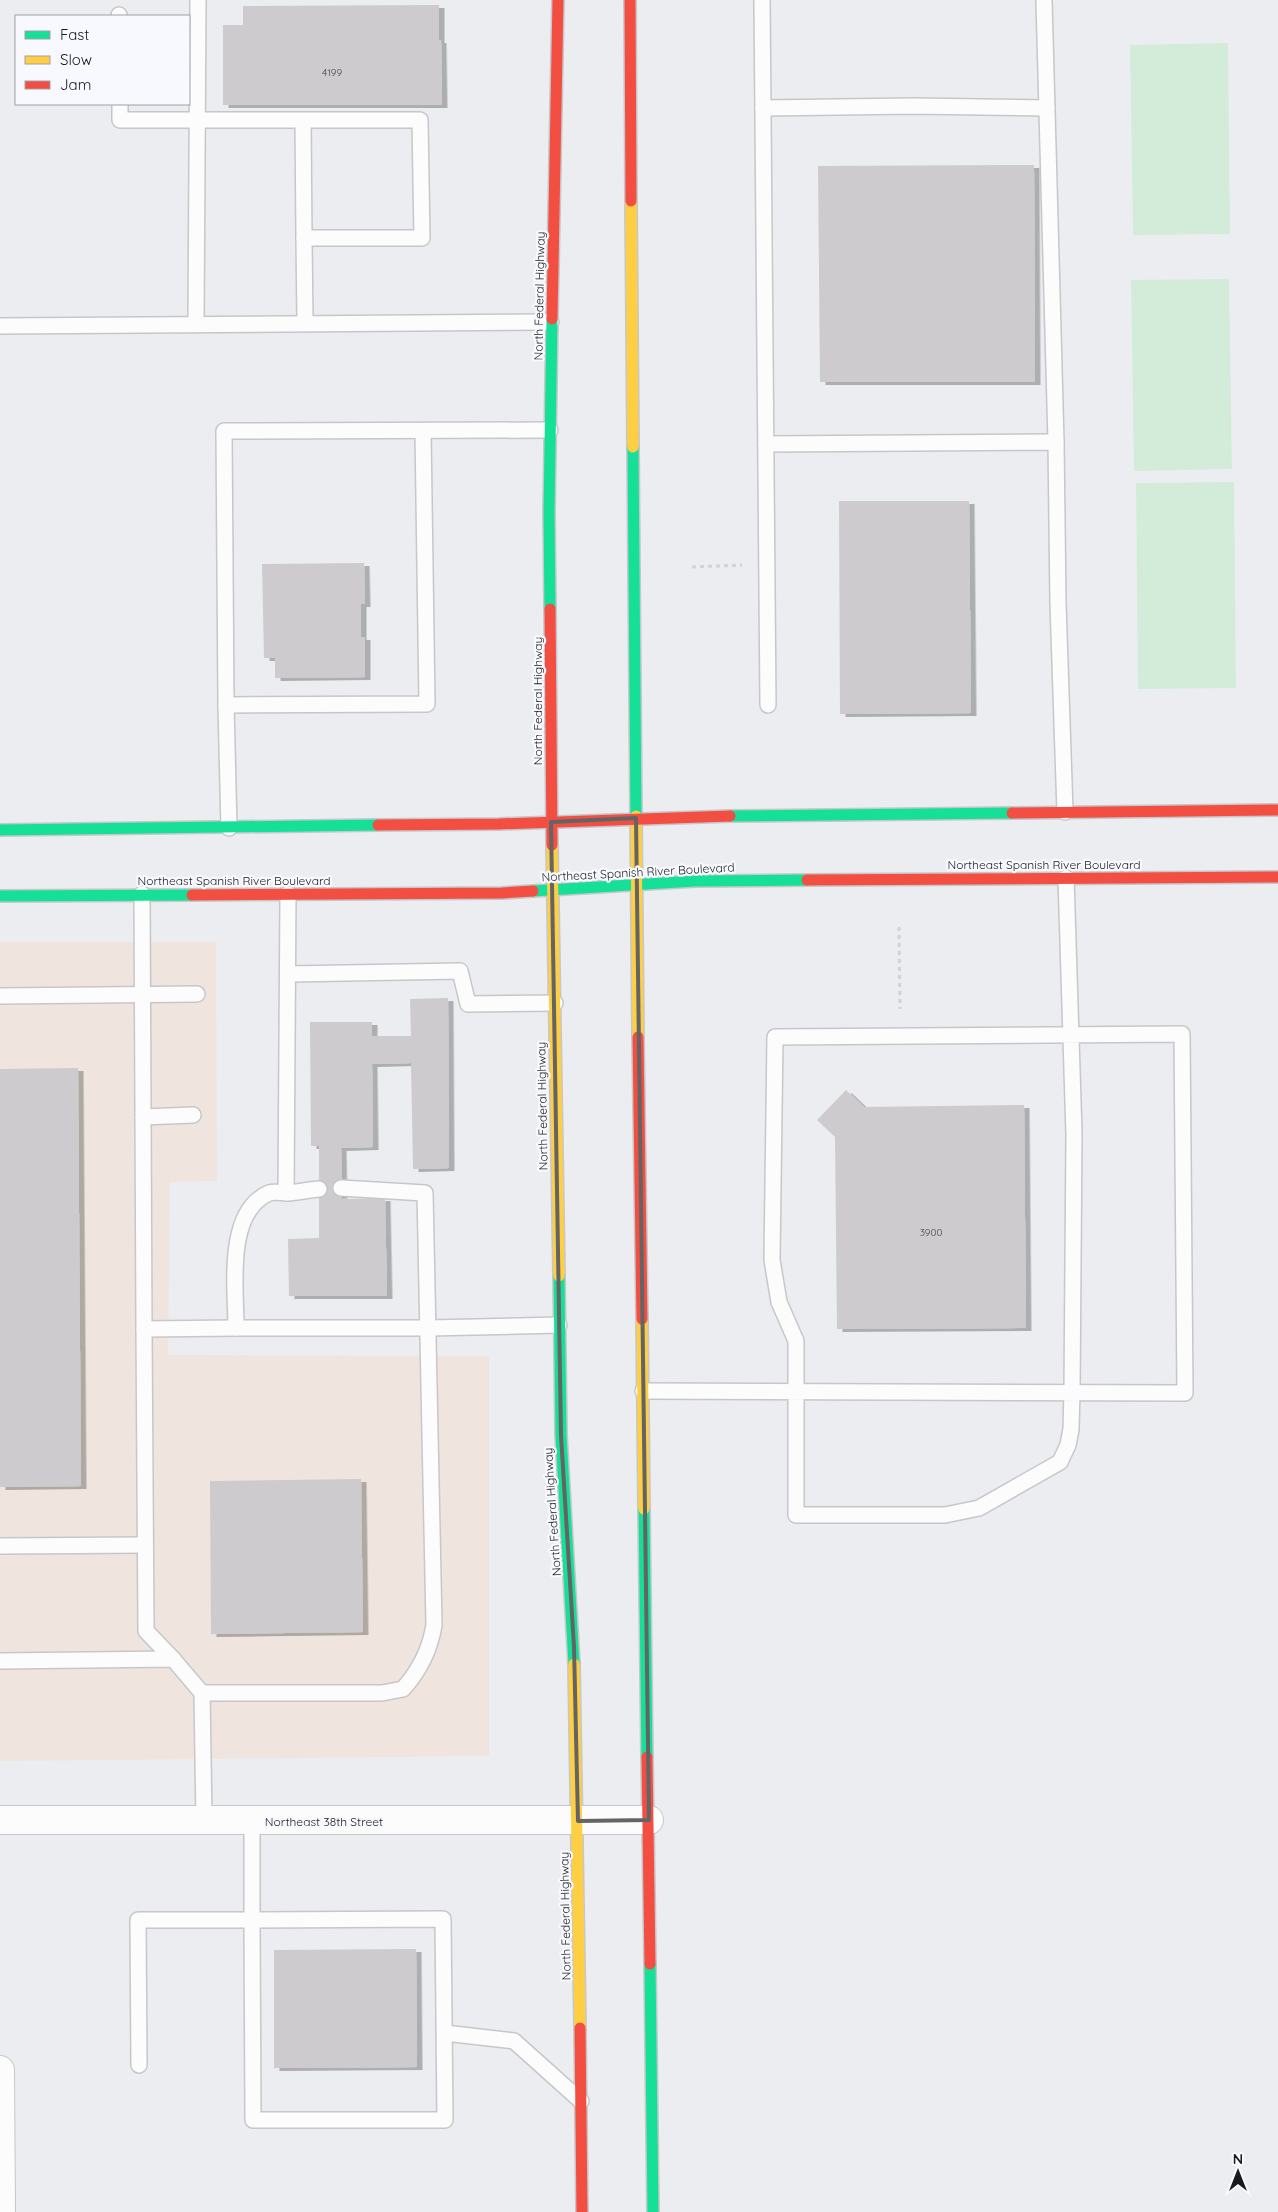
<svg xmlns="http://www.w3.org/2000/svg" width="1278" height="2212" font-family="Quicksand,sans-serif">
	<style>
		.commercial { fill: #efe5de }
		.green { fill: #d3ecda }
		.building { fill: #cdcbcd; filter: url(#shadow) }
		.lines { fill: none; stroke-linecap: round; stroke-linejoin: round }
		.lane-casing { stroke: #c7c7ca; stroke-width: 18 }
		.street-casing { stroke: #c7c7ca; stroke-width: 30 }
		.fast-casing { stroke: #c7c7ca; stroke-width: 14 }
		.slow-casing { stroke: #c7c7ca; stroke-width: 14 }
		.jam-casing { stroke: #c7c7ca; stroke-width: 14 }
		.path { stroke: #d2d2d2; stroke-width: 3; stroke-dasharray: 4 4; stroke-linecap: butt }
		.lane { stroke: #fcfcfd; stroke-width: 15 }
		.street { stroke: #fcfcfd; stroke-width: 28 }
		.fast { stroke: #16e098; stroke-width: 11 }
		.slow { stroke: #ffcf43; stroke-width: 11 }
		.jam { stroke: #f24e42; stroke-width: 11 }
		.marked { fill: none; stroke: #636466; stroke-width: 4; stroke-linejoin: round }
		.labels { text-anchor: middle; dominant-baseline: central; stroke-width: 4.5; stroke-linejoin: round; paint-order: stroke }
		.number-label { font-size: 10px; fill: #464648 }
		.street-label { font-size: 12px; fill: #191a1b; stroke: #f8f9ff }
	</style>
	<defs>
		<filter id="shadow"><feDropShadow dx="5.5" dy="3" stdDeviation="0" flood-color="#0004"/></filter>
	</defs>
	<rect width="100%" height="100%" fill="#ecedf0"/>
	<polygon class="commercial" points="0,942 216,942 217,1181 170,1182 168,1355 489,1356 489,1756 0,1761"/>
	<g class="green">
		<polygon points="1228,43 1230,234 1133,235 1130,45"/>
		<polygon points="1229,279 1232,469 1134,471 1131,280"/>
		<polygon points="1234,482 1236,688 1138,689 1136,483"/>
	</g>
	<g class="building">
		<polygon points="439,5 439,40 441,40 442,105 223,105 223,25 243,25 243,6"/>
		<polygon points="1034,165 1035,382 820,382 818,166"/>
		<polygon points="839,501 969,501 971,713 840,714"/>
		<polygon points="364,563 365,604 361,604 361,637 365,637 365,677 275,678 275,658 264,658 262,564"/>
		<polygon points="448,998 449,1168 413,1169 411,1063 372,1064 373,1147 341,1148 342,1199 385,1198 387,1296 289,1296 288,1239 319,1238 319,1146 311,1146 310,1022 372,1022 372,1036 411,1036 410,999"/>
		<polygon points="78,1068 81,1486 0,1487 0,1069"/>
		<polygon points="846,1090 864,1107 1024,1105 1026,1328 837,1329 835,1137 817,1120"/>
		<polygon points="361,1479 363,1632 211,1634 210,1481"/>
		<polygon points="416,1949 417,2067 274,2068 274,1950"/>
	</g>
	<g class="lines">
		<defs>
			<g id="lane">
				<polyline points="762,0 768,705"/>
				<polyline points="1044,0 1056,442"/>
				<polyline points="119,15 119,16"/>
				<path d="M120,104V120C220,120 320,120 420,120L422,238H304L303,120"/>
				<polyline points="763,108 913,106 1047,108"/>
				<polyline points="304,238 305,323"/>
				<polyline points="196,324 198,0"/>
				<polyline points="0,326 551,322"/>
				<polyline points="766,444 1056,442 1058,603 1065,812"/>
				<polyline points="226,705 427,704 423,431"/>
				<polyline points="229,828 226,705 224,431 550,430"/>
				<polyline points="142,894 144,1329 236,1328"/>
				<polyline points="288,974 460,971 468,1004 555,1003"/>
				<polyline points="0,996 197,994"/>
				<polyline points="143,1117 193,1115"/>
				<path d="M319,1189C309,1190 298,1192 288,1193C282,1193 274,1191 269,1193C225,1212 236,1289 236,1328H429L559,1325"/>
				<polyline points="286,1193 288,894"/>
				<polyline points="144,1329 146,1631 173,1659"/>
				<path d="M643,1391C824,1391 1005,1392 1185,1393L1182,1034C1046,1035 910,1036 775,1037L772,1260L779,1302L796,1341V1515H945L979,1508L1060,1462L1068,1445L1071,1429L1072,1392L1074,1134L1066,878"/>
				<polyline points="0,1546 145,1545"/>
				<polyline points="0,1661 173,1659 202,1693"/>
				<path d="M204,1821L202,1693H382L403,1689C420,1670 430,1650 434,1625L425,1193L341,1188"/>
				<polyline points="445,2033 514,2041 581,2101"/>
				<polyline points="139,2065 138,1920 252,1920 253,2120 445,2120 443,1919 252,1920 252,1821"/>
			</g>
			<g id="street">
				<polyline points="0,1820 649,1820"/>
				<polyline points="0,2070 1,2212"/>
			</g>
			<g id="fast">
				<polyline points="633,447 636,816"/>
				<polyline points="550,609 549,512 552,319"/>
				<polyline points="730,816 1012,813"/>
				<polyline points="0,830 378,825"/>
				<polyline points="533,891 695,881 807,880"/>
				<polyline points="0,896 192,895"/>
				<polyline points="559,1276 561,1435 574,1664"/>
				<polyline points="644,1509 647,1757"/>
				<polyline points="650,1964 653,2212"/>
			</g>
			<g id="slow">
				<polyline points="631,201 633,447"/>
				<polyline points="636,816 638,1037"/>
				<polyline points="552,845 559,1276"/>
				<polyline points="642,1319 644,1509"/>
				<polyline points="574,1664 580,2028"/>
			</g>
			<g id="jam">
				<polyline points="630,0 631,201"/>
				<polyline points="552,319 558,0"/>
				<polyline points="550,609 552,845"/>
				<polyline points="1012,813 1278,810"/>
				<polyline points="378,825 499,824 730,816"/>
				<polyline points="807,880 1278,877"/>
				<polyline points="192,895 502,893 533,891"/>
				<polyline points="638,1037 642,1319"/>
				<polyline points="647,1757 650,1964"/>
				<polyline points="580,2028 582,2212"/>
			</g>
		</defs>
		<use href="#lane" class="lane-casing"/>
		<use href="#street" class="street-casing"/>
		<use href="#fast" class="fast-casing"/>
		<use href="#slow" class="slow-casing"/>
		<use href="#jam" class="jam-casing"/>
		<g class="path">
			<polyline points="692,567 742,565"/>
			<polyline points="899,927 900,1009"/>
		</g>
		<use href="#lane" class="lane"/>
		<use href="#street" class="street"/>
		<use href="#fast" class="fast"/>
		<use href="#slow" class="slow"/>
		<use href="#jam" class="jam"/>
	</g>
	<path class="marked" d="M636,818L649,1820L578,1821L574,1647L561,1435L551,822Z"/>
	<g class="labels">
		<g class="number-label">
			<text x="332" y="72">4199</text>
			<text x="931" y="1232">3900</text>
		</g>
		<g class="street-label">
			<text transform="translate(539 296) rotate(-89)">North Federal Highway</text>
			<text transform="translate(537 701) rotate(-90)">North Federal Highway</text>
			<text x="1044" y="864">Northeast Spanish River Boulevard</text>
			<text transform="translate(638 872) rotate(-3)">Northeast Spanish River Boulevard</text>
			<text x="234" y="880">Northeast Spanish River Boulevard</text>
			<text transform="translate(542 1106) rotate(-91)">North Federal Highway</text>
			<text transform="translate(552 1512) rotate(-94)">North Federal Highway</text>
			<text x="324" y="1821">Northeast 38th Street</text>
			<text transform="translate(565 1916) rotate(-91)">North Federal Highway</text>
		</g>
	</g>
	<rect x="15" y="15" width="175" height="90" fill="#f8f9ff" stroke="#9fa0a4"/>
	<rect x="25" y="31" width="25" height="8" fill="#16e098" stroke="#9fa0a4"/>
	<text x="60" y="40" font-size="15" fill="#191a1b">Fast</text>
	<rect x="25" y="56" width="25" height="8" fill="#ffcf43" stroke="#9fa0a4"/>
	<text x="60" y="65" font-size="15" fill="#191a1b">Slow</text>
	<rect x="25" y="81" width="25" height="8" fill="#f24e42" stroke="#9fa0a4"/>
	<text x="60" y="90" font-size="15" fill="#191a1b">Jam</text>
	<g transform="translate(1238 2172)" stroke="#f8f9ff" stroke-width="4" paint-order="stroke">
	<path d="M0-4L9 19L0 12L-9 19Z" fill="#191a1b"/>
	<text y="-8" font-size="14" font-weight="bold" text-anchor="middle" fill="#191a1b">N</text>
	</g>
</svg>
